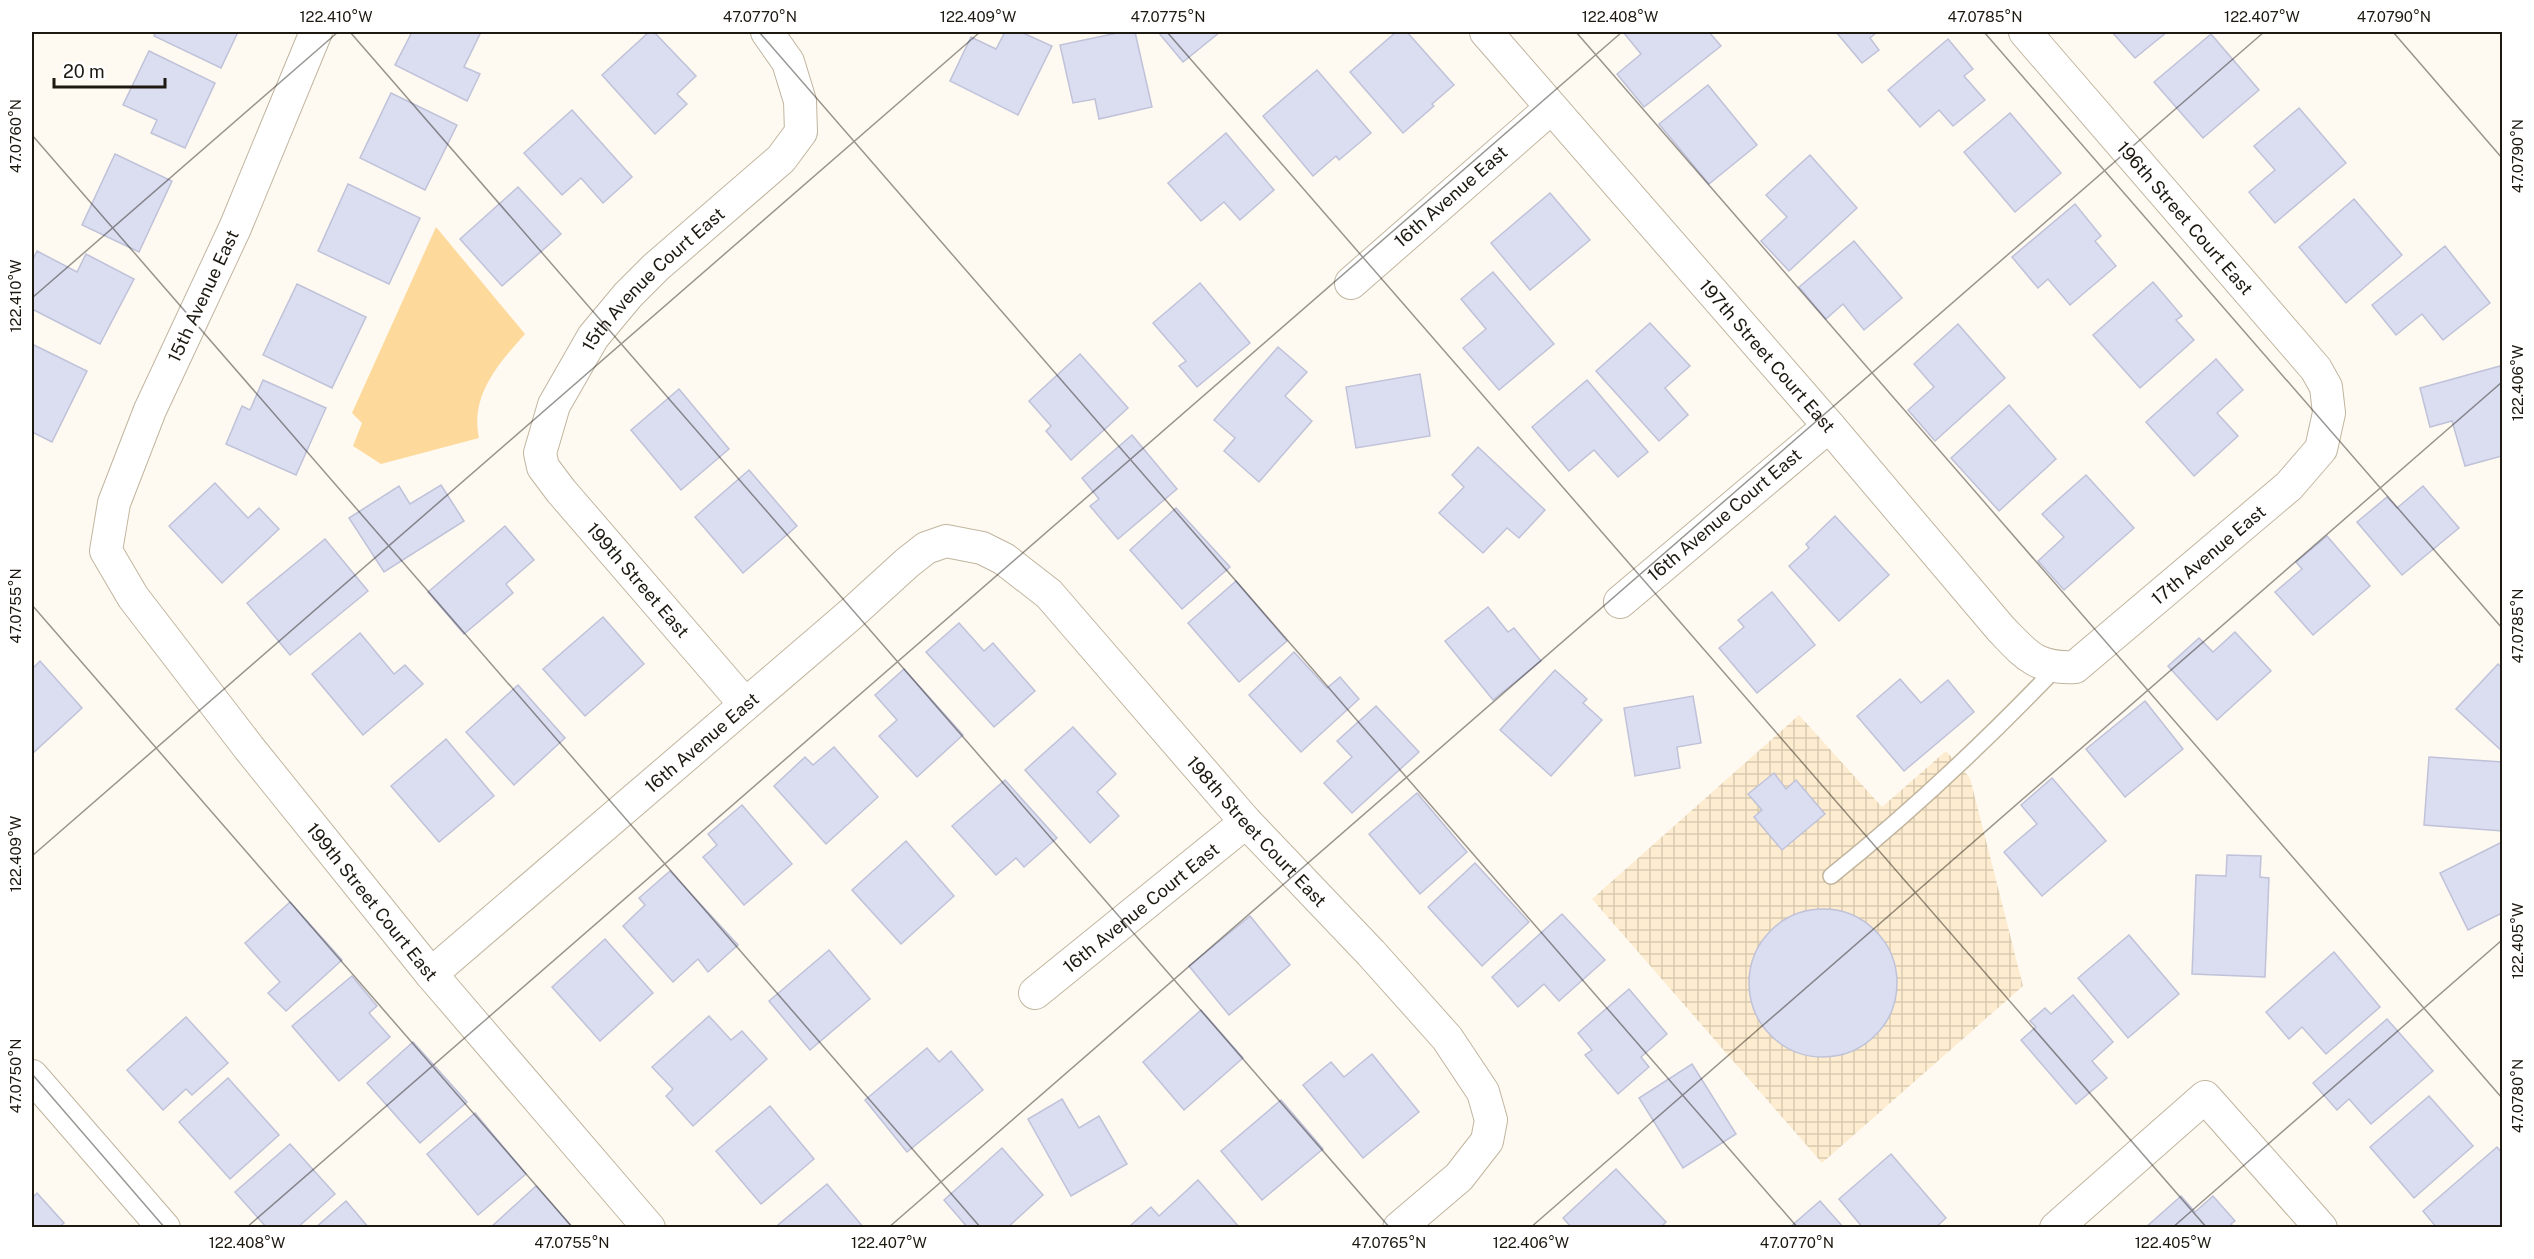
<svg xmlns="http://www.w3.org/2000/svg" width="2534" height="1259" font-family="'Public Sans',sans-serif">
	<style>
		.industrial { fill: url(#industrial-grid) }
		.green { fill: #fdda9c }
		.building { fill: #dbddf0; stroke: #bfc2d9; stroke-width: 1.5 }
		.lines { fill: none; stroke-linecap: round; stroke-linejoin: round }
		.service-casing { stroke: #c1b59f; stroke-width: 18 }
		.minor-casing { stroke: #c1b59f; stroke-width: 34 }
		.service { stroke: #fff; stroke-width: 15 }
		.minor { stroke: #fff; stroke-width: 32 }
		.ticks { fill: none; stroke: #1d1911; stroke-width: 1.5; stroke-opacity: 0.45 }
		.labels { text-anchor: middle; dominant-baseline: central; stroke-width: 5; stroke-linejoin: round; paint-order: stroke }
		.street-label { font-size: 18px; fill: #1d1911; stroke: #fff }
		.neatline { fill: none; stroke: #1d1911; stroke-width: 2 }
		.ticks-label { font-size: 15px; text-anchor: middle; fill: #1d1911 }
	</style>
	<defs>
		<pattern id="industrial-grid" width="8" height="8" patternUnits="userSpaceOnUse" patternTransform="scale(1.5)"><rect width="8" height="8" fill="#fdeccf"/><path d="M0 4h8M4 0v8" fill="none" stroke="#d8cab1"/></pattern>
	</defs>
	<rect width="100%" height="100%" fill="#fffaf1"/>
	<polygon class="industrial" points="1799,715 1882,807 1946,751 1970,778 2023,986 1822,1163 1592,899"/>
	<path class="green" d="M436,227L525,334C498,364 470,396 479,438L381,464L353,446L362,423L352,413Z"/>
	<g class="building">
		<polygon points="156,32 238,32 221,68 154,36"/>
		<polygon points="412,32 481,32 464,67 480,74 467,101 395,65"/>
		<polygon points="649,32 654,32 696,76 677,94 687,104 655,134 602,75"/>
		<polygon points="1005,32 1021,32 1052,46 1018,115 950,81 971,37 996,49"/>
		<polygon points="1122,32 1135,32 1152,107 1099,119 1095,99 1073,103 1060,45"/>
		<polygon points="1158,32 1220,32 1183,62"/>
		<polygon points="1396,32 1407,32 1454,85 1432,104 1434,106 1403,133 1350,72"/>
		<polygon points="1623,32 1709,32 1721,46 1644,107 1617,74 1641,54"/>
		<polygon points="1836,32 1877,32 1870,38 1879,50 1862,63"/>
		<polygon points="2112,32 2167,32 2135,58"/>
		<polygon points="2211,34 2259,90 2203,138 2154,82"/>
		<polygon points="1948,39 1973,69 1964,76 1985,100 1953,126 1939,110 1920,127 1888,90"/>
		<polygon points="149,51 215,83 185,148 151,133 157,120 123,105"/>
		<polygon points="1317,70 1371,133 1339,160 1336,156 1313,176 1263,116"/>
		<polygon points="1708,85 1757,145 1709,184 1659,124"/>
		<polygon points="391,93 457,125 425,190 360,158"/>
		<polygon points="2299,108 2346,163 2275,223 2249,192 2275,170 2254,146"/>
		<polygon points="572,110 632,177 603,203 581,178 562,195 524,153"/>
		<polygon points="2010,113 2061,173 2015,212 1964,152"/>
		<polygon points="1226,133 1274,190 1240,220 1224,202 1201,221 1168,183"/>
		<polygon points="115,154 172,181 139,252 82,225"/>
		<polygon points="1810,155 1857,208 1789,271 1761,241 1787,217 1766,195"/>
		<polygon points="348,184 420,218 389,284 318,251"/>
		<polygon points="518,187 561,234 502,286 460,239"/>
		<polygon points="1550,193 1590,240 1530,290 1491,243"/>
		<polygon points="2354,199 2402,255 2346,303 2299,247"/>
		<polygon points="2075,204 2101,236 2095,241 2116,266 2070,305 2048,279 2038,288 2012,257"/>
		<polygon points="1854,241 1902,298 1864,330 1843,304 1826,319 1799,287"/>
		<polygon points="2445,246 2490,303 2443,340 2422,314 2396,335 2372,305"/>
		<polygon points="37,251 77,272 86,254 134,279 100,344 32,309 32,261"/>
		<polygon points="1493,272 1554,344 1499,390 1463,348 1486,329 1461,299"/>
		<polygon points="2153,282 2182,316 2176,320 2194,340 2140,388 2093,335"/>
		<polygon points="1200,283 1250,343 1197,387 1179,366 1186,361 1153,323"/>
		<polygon points="297,284 366,317 332,388 263,355"/>
		<polygon points="1650,323 1690,366 1665,388 1688,415 1659,441 1596,371"/>
		<polygon points="1958,324 2005,378 1935,441 1908,410 1934,387 1914,364"/>
		<polygon points="32,344 87,371 52,442 32,432"/>
		<polygon points="1278,347 1307,372 1285,396 1312,421 1259,482 1224,451 1235,438 1214,420"/>
		<polygon points="1080,354 1128,408 1071,460 1046,431 1051,426 1029,401"/>
		<polygon points="2216,359 2243,390 2217,413 2238,436 2194,476 2146,422"/>
		<polygon points="2500,366 2502,374 2502,456 2465,466 2452,421 2430,427 2420,388"/>
		<polygon points="1420,374 1430,436 1356,448 1346,387"/>
		<polygon points="263,380 326,408 296,475 226,444 242,406 250,410"/>
		<polygon points="1587,380 1648,452 1618,477 1594,450 1569,471 1532,427"/>
		<polygon points="679,389 729,449 681,490 631,430"/>
		<polygon points="2009,405 2056,459 1999,511 1951,458"/>
		<polygon points="1132,435 1177,489 1118,539 1090,506 1099,499 1082,478"/>
		<polygon points="1478,447 1545,510 1519,538 1507,528 1483,553 1439,513 1464,487 1452,475"/>
		<polygon points="749,470 797,526 743,573 695,517"/>
		<polygon points="2086,475 2134,528 2064,590 2038,561 2064,537 2042,514"/>
		<polygon points="215,483 248,518 259,508 279,529 222,583 169,526"/>
		<polygon points="441,485 464,521 384,572 349,518 399,486 410,504"/>
		<polygon points="2423,486 2459,528 2402,575 2357,522 2387,497 2397,508"/>
		<polygon points="1176,508 1230,567 1182,609 1130,550"/>
		<polygon points="1835,516 1889,575 1839,621 1789,566 1809,548 1806,544"/>
		<polygon points="505,526 534,560 506,584 513,593 464,634 428,592"/>
		<polygon points="2327,536 2370,586 2313,635 2275,592 2302,569 2296,562"/>
		<polygon points="325,539 368,591 290,655 247,603"/>
		<polygon points="1236,581 1287,641 1239,682 1188,623"/>
		<polygon points="1772,592 1815,645 1757,693 1719,648 1744,627 1738,620"/>
		<polygon points="1488,607 1508,632 1514,628 1541,661 1493,700 1445,641"/>
		<polygon points="603,617 644,664 585,716 543,669"/>
		<polygon points="959,623 984,651 993,643 1035,691 994,727 926,652"/>
		<polygon points="2235,632 2271,671 2217,720 2168,666 2199,638 2213,652"/>
		<polygon points="360,633 394,674 405,665 423,684 363,735 312,674"/>
		<polygon points="1294,652 1327,688 1340,677 1359,699 1301,752 1249,695"/>
		<polygon points="40,661 82,708 32,754 32,669"/>
		<polygon points="2498,664 2502,668 2502,751 2456,709"/>
		<polygon points="904,669 963,735 917,777 879,736 897,720 875,695"/>
		<polygon points="1555,670 1587,699 1583,703 1602,720 1551,776 1500,730"/>
		<polygon points="1900,679 1921,703 1948,680 1974,712 1904,771 1857,716"/>
		<polygon points="518,685 565,738 514,785 466,732"/>
		<polygon points="1693,696 1701,743 1677,747 1680,768 1635,776 1624,708"/>
		<polygon points="2145,701 2183,749 2125,797 2086,749"/>
		<polygon points="1376,706 1419,752 1352,813 1324,783 1352,757 1337,741"/>
		<polygon points="1073,727 1116,774 1097,792 1119,816 1090,843 1025,770"/>
		<polygon points="446,739 494,796 439,842 391,786"/>
		<polygon points="834,747 878,797 826,844 774,786 805,757 813,765"/>
		<polygon points="2429,757 2502,762 2502,831 2424,825"/>
		<polygon points="1774,773 1786,789 1796,780 1825,814 1782,850 1754,817 1762,810 1748,794"/>
		<polygon points="2052,778 2106,841 2042,896 2004,852 2037,824 2021,805"/>
		<polygon points="1005,780 1057,838 1024,867 1016,858 996,875 952,826"/>
		<polygon points="1417,793 1467,852 1420,894 1369,834"/>
		<polygon points="742,805 792,864 744,905 703,857 717,845 708,834"/>
		<polygon points="906,841 954,896 901,944 852,890"/>
		<polygon points="2502,842 2502,913 2468,930 2440,873"/>
		<polygon points="2227,855 2261,856 2260,877 2269,878 2265,977 2192,974 2196,875 2226,876"/>
		<polygon points="1475,863 1529,922 1482,966 1428,907"/>
		<polygon points="670,871 738,945 708,972 698,959 673,982 623,926 645,905 639,898"/>
		<polygon points="290,902 342,960 286,1011 268,993 280,982 245,943"/>
		<circle cx="1823" cy="983" r="74"/>
		<polygon points="1562,914 1605,960 1559,1001 1544,984 1518,1007 1492,977"/>
		<polygon points="1250,916 1290,965 1229,1015 1189,966"/>
		<polygon points="2129,935 2179,994 2128,1038 2078,978"/>
		<polygon points="605,939 653,993 600,1041 552,987"/>
		<polygon points="829,950 870,999 810,1050 769,1001"/>
		<polygon points="2334,952 2380,1007 2326,1054 2302,1027 2289,1039 2266,1012"/>
		<polygon points="352,976 377,1006 369,1013 390,1037 339,1081 292,1026"/>
		<polygon points="1629,989 1667,1034 1641,1057 1649,1067 1618,1094 1585,1055 1592,1050 1578,1033"/>
		<polygon points="2073,995 2113,1042 2092,1061 2107,1078 2076,1104 2021,1040 2036,1027 2030,1021 2045,1008 2051,1014"/>
		<polygon points="1201,1010 1243,1058 1184,1110 1143,1062"/>
		<polygon points="709,1016 731,1040 742,1031 767,1059 693,1126 666,1096 673,1089 652,1067"/>
		<polygon points="186,1017 228,1063 192,1095 186,1089 163,1110 127,1070"/>
		<polygon points="2387,1019 2433,1071 2371,1124 2349,1099 2337,1110 2313,1083"/>
		<polygon points="413,1042 467,1102 420,1143 367,1083"/>
		<polygon points="927,1048 939,1062 951,1051 983,1090 907,1152 865,1100"/>
		<polygon points="1372,1054 1419,1112 1363,1158 1303,1085 1331,1062 1344,1077"/>
		<polygon points="1692,1064 1736,1134 1683,1168 1639,1098"/>
		<polygon points="228,1078 279,1135 230,1179 179,1122"/>
		<polygon points="2429,1096 2473,1146 2414,1198 2370,1147"/>
		<polygon points="1062,1099 1079,1128 1099,1116 1127,1164 1071,1196 1028,1119"/>
		<polygon points="1281,1100 1323,1149 1262,1200 1221,1151"/>
		<polygon points="770,1106 814,1159 761,1204 716,1151"/>
		<polygon points="475,1113 526,1174 478,1215 427,1154"/>
		<polygon points="290,1144 335,1194 297,1228 267,1228 235,1192"/>
		<polygon points="2497,1147 2502,1153 2502,1228 2437,1228 2423,1211"/>
		<polygon points="1002,1148 1043,1195 1007,1228 968,1228 944,1200"/>
		<polygon points="1891,1154 1946,1218 1935,1228 1863,1228 1839,1199"/>
		<polygon points="1616,1169 1666,1222 1660,1228 1572,1228 1563,1218"/>
		<polygon points="1198,1180 1240,1228 1134,1228 1131,1225 1151,1207 1159,1216"/>
		<polygon points="827,1184 864,1228 780,1228 778,1225"/>
		<polygon points="536,1186 573,1228 490,1228"/>
		<polygon points="37,1193 64,1223 58,1228 32,1228 32,1198"/>
		<polygon points="2181,1196 2195,1212 2213,1196 2235,1221 2231,1224 2235,1228 2145,1228"/>
		<polygon points="346,1201 369,1228 315,1228"/>
		<polygon points="1820,1201 1844,1228 1789,1228"/>
	</g>
	<g class="lines">
		<defs>
			<path id="service" d="M1831,876C1911,812 1985,742 2056,668"/>
			<g id="minor">
				<path id="s1" d="M316,32L235,228L150,410L114,503L106,551L133,597L249,748L431,974L649,1228"/>
				<path id="s2" d="M1486,32L1829,426L2001,629C2026,655 2036,669 2075,667L2289,486L2321,449L2329,413L2326,387L2316,369L2025,32"/>
				<path id="s3" d="M1351,283L1551,108"/>
				<path id="s4" d="M1620,602L1829,426"/>
				<path id="s5" d="M744,703L561,491L543,467L540,453L554,405L593,337L628,295L656,267L781,159L801,132L800,101L788,62L767,32"/>
				<path id="s6" d="M431,974L851,614L907,563L926,548L946,541L982,548L1004,559L1049,594L1246,822L1371,953L1447,1038L1483,1092L1491,1120L1487,1141L1459,1177L1399,1228"/>
				<path id="s7" d="M1035,993L1246,822"/>
				<polyline points="32,1076 164,1228"/>
				<polyline points="2056,1228 2205,1097 2321,1228"/>
			</g>
		</defs>
		<use href="#service" class="service-casing"/>
		<use href="#minor" class="minor-casing"/>
		<use href="#service" class="service"/>
		<use href="#minor" class="minor"/>
	</g>
	<path class="ticks" d="M350,32L1390,1228M759,32L1798,1228M1167,32L2207,1228M1576,32L2502,1098M1984,32L2502,628M2393,32L2502,158M32,135L981,1228M32,298L338,32M32,605L573,1228M32,856L980,32M32,1074L165,1228M246,1228L1622,32M888,1228L2264,32M1530,1228L2502,382M2172,1228L2502,940"/>
	<g class="labels">
		<g class="street-label">
			<text stroke="none"><textPath href="#s3" startOffset="132">16th Avenue East</textPath></text>
			<text transform="translate(2185 218) rotate(49)">196th Street Court East</text>
			<text stroke="none"><textPath href="#s5" startOffset="536">15th Avenue Court East</textPath></text>
			<text transform="translate(203 296) rotate(-65)">15th Avenue East</text>
			<text stroke="none"><textPath href="#s2" startOffset="429">197th Street Court East</textPath></text>
			<text stroke="none"><textPath href="#s4" startOffset="136">16th Avenue Court East</textPath></text>
			<text stroke="none"><textPath href="#s2" startOffset="1050">17th Avenue East</textPath></text>
			<text transform="translate(638 580) rotate(49)">199th Street East</text>
			<text stroke="none"><textPath href="#s6" startOffset="356">16th Avenue East</textPath></text>
			<text stroke="none"><textPath href="#s6" startOffset="1108">198th Street Court East</textPath></text>
			<text stroke="none"><textPath href="#s1" startOffset="1002">199th Street Court East</textPath></text>
			<text stroke="none"><textPath href="#s7" startOffset="136">16th Avenue Court East</textPath></text>
		</g>
	</g>
	<rect width="2534" height="1259" fill="none" stroke="#ffffff" stroke-width="66"/>
	<path d="M54 78v9h111v-9" fill="none" stroke="#1d1911" stroke-width="3"/>
	<text x="63" y="78" font-size="18" fill="#1d1911" stroke="#ffffff" stroke-width="4.5" paint-order="stroke">20 m</text>
	<rect x="33" y="33" width="2468" height="1193" class="neatline"/>
	<g class="ticks-label">
		<text x="336" y="22">122.410°W</text>
		<text x="760" y="22">47.0770°N</text>
		<text x="978" y="22">122.409°W</text>
		<text x="1168" y="22">47.0775°N</text>
		<text x="1620" y="22">122.408°W</text>
		<text x="1985" y="22">47.0785°N</text>
		<text x="2262" y="22">122.407°W</text>
		<text x="2394" y="22">47.0790°N</text>
		<text transform="translate(16 136) rotate(-90)" y="5">47.0760°N</text>
		<text transform="translate(2518 156) rotate(-90)" y="5">47.0790°N</text>
		<text transform="translate(16 296) rotate(-90)" y="5">122.410°W</text>
		<text transform="translate(2518 383) rotate(-90)" y="5">122.406°W</text>
		<text transform="translate(16 606) rotate(-90)" y="5">47.0755°N</text>
		<text transform="translate(2518 626) rotate(-90)" y="5">47.0785°N</text>
		<text transform="translate(16 854) rotate(-90)" y="5">122.409°W</text>
		<text transform="translate(2518 941) rotate(-90)" y="5">122.405°W</text>
		<text transform="translate(16 1076) rotate(-90)" y="5">47.0750°N</text>
		<text transform="translate(2518 1096) rotate(-90)" y="5">47.0780°N</text>
		<text x="247" y="1248">122.408°W</text>
		<text x="572" y="1248">47.0755°N</text>
		<text x="889" y="1248">122.407°W</text>
		<text x="1389" y="1248">47.0765°N</text>
		<text x="1531" y="1248">122.406°W</text>
		<text x="1797" y="1248">47.0770°N</text>
		<text x="2173" y="1248">122.405°W</text>
	</g>
</svg>
